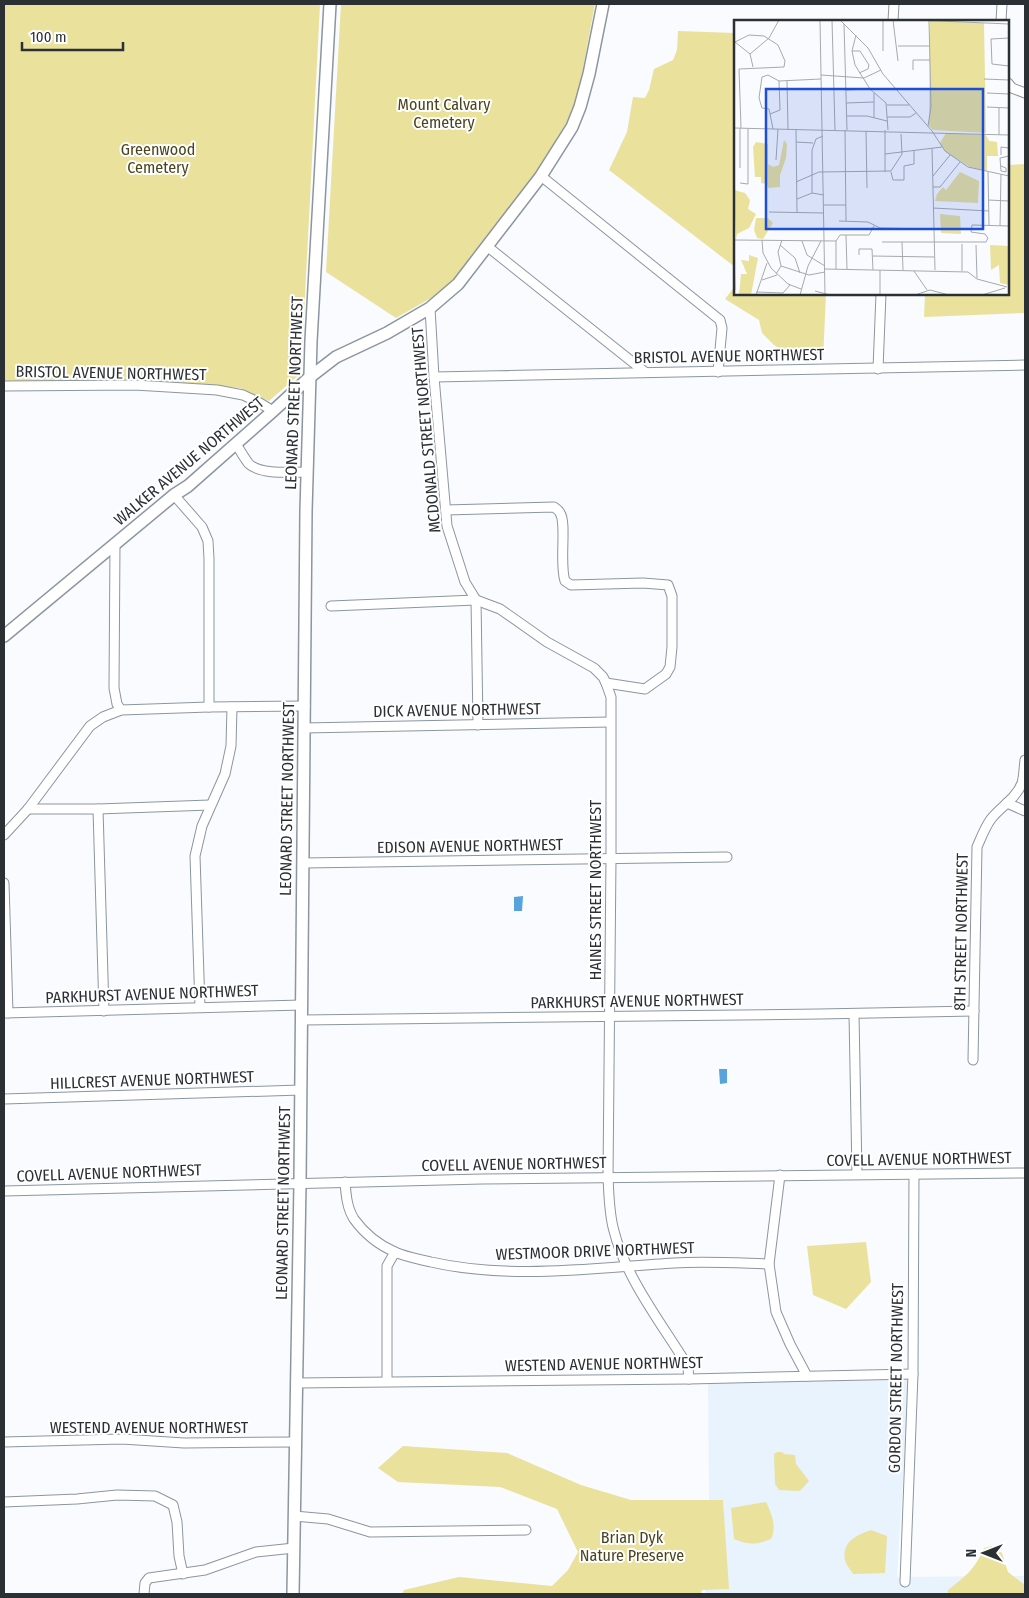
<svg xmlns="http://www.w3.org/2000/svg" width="1029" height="1598" font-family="'Fira Sans Condensed',sans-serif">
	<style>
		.built { fill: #e8f3fd }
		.green { fill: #eae19d }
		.water { fill: #58a2de }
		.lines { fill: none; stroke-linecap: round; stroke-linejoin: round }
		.minor-casing { stroke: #8b96a0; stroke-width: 11 }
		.major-casing { stroke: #8b96a0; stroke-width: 14 }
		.minor { stroke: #fff; stroke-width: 9 }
		.major { stroke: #fff; stroke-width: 11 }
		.labels { text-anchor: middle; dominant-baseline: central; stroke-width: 4; stroke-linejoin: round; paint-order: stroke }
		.park-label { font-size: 16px; fill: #4a441d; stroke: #fff }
		.street-label { font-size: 16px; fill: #2b3034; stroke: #fff }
		.inset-road { fill: none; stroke: #a7aaad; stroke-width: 1 }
		.view { fill: #1d4ed8; fill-opacity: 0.15; stroke: #1d4ed8; stroke-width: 2.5 }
		.inset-edge { fill: none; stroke: #2b3034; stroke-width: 2.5 }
	</style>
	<rect width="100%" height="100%" fill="#f9fbfe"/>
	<polygon class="built" points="909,1379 897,1577 1025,1576 1025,1594 705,1594 705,1589 728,1589 723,1500 709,1500 708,1382"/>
	<g class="green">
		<polygon points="4,4 320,4 301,373 269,401 240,388 198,385 4,387"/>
		<polygon points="341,4 595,4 578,95 569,118 544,162 462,273 438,294 396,318 326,272"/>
		<polygon points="678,31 735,33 735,267 609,170 627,132 633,97 645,98 649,90 654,69 673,60 677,50"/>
		<polygon points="1025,164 1025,313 924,317 925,294 1008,294 1008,165"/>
		<polygon points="735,286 735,294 826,294 823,360 802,359 790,355 774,345 762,333 759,320 725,299"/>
		<polygon points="866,1242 871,1282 846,1309 813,1295 807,1246"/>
		<polygon points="403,1446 507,1453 581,1485 631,1500 723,1500 729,1589 702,1590 701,1594 402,1594 404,1590 459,1577 552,1586 568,1570 578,1552 557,1509 500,1487 398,1482 378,1468"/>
		<polygon points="777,1452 782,1452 784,1454 795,1455 796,1464 809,1481 800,1491 779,1490 775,1484 774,1454"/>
		<path d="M766,1502C772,1514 777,1527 771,1539C755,1545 749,1545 734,1539L731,1508Z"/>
		<path d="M871,1530L887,1536L885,1573L853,1574C851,1570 846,1565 845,1560C842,1541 857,1535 871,1530Z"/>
		<path d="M992,1546L1002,1553L1008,1572L1025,1585V1594H948V1590C966,1576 975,1569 984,1548Z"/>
	</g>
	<g class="water">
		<polygon points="523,896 522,911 514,911 514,897"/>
		<polygon points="719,1069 727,1069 727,1083 720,1084"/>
	</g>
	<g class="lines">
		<defs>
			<g id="minor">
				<polyline points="893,21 894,4"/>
				<polyline points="1001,21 1002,4"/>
				<polyline points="1008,83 1012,88 1025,93"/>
				<polyline points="541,176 720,320 722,328 718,372"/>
				<polyline points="488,247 645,372"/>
				<polyline points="430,308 434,377 447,526 465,582 476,600 478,725"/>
				<polyline points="878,369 881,294"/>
				<polyline points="434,377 1025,365"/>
				<polyline points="4,386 135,385 217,390 243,395 260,403 273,411"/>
				<path d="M236,444C240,450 244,458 249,464C261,475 291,472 307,472"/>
				<polyline points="174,495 202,527 208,541 209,559 209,707"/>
				<path d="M446,510L554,507C556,509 559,510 560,513C567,523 559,564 565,581L571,585L643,583L668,585L672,596V647L670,667L666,674L645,689L606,683"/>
				<polyline points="115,544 114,688 117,704 121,710"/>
				<path d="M331,606L476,600L500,609L547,642L594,668L603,677L606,683L611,697V858L608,1177C609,1195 609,1214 614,1231C625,1275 658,1319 682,1357L688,1368L689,1379"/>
				<polyline points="304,728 610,722"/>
				<polyline points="1007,803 1025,811"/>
				<polyline points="28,809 98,809 210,805"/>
				<polyline points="98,809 104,1011"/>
				<polyline points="4,835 28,809 90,726 103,717 121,710 209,707 305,706"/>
				<polyline points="303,863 727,857"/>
				<polyline points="4,883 8,1013"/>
				<polyline points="200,1007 195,856 202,826 225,774 231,746 232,707"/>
				<polyline points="4,1013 302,1005"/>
				<polyline points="854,1014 857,1174"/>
				<polyline points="302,1020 820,1014 974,1011"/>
				<path d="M973,1060L977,847C981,838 985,827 991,819C1000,807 1016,799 1022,783C1024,776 1024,767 1025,760"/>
				<polyline points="4,1099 301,1090"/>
				<polyline points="780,1175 769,1264 776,1312 790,1344 807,1376"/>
				<path d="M345,1182C346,1195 347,1208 354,1219C364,1233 379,1245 395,1252C406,1257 419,1259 431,1262C511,1280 593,1268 674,1263C705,1261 737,1263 769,1264"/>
				<polyline points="4,1191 482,1179 1025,1173"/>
				<polyline points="387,1381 387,1266 395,1252"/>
				<polyline points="296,1383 689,1379 913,1374"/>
				<polyline points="4,1442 122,1439 184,1443 295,1442"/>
				<polyline points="4,1502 77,1499 117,1495 155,1496 173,1505 177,1522 179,1556 183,1574"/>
				<polyline points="294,1516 328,1519 370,1532 526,1530"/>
				<polyline points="905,1582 913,1374 914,1174"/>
				<polyline points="144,1594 145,1583 149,1578 205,1570 256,1552 294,1548"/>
			</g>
			<g id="major">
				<polyline points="4,636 174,495 188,486 273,411 310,377 336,357 387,333 430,308 458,284 541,176 572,127 580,107 589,74 603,4"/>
				<polyline points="293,1594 300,1183 306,511 311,341 330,4"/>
			</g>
		</defs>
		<use href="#minor" class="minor-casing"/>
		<use href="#major" class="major-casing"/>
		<use href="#minor" class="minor"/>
		<use href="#major" class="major"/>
	</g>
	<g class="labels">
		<g class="park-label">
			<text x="444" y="104">Mount Calvary<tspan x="444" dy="18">Cemetery</tspan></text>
			<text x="158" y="149">Greenwood<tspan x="158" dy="18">Cemetery</tspan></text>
			<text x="632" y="1537">Brian Dyk<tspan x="632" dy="18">Nature Preserve</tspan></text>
		</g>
		<g class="street-label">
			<text transform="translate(729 356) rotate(-1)">BRISTOL AVENUE NORTHWEST</text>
			<text transform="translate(111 373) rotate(1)">BRISTOL AVENUE NORTHWEST</text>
			<text transform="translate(294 393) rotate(-88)">LEONARD STREET NORTHWEST</text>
			<text transform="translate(426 430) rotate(-95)">MCDONALD STREET NORTHWEST</text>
			<text transform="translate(189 461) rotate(-40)">WALKER AVENUE NORTHWEST</text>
			<text transform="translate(457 710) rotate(-1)">DICK AVENUE NORTHWEST</text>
			<text transform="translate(287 799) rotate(-89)">LEONARD STREET NORTHWEST</text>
			<text transform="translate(470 846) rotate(-1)">EDISON AVENUE NORTHWEST</text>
			<text transform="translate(595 890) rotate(-90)">HAINES STREET NORTHWEST</text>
			<text transform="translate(961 932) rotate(-89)">8TH STREET NORTHWEST</text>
			<text transform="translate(152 994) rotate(-2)">PARKHURST AVENUE NORTHWEST</text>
			<text transform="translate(637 1001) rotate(-1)">PARKHURST AVENUE NORTHWEST</text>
			<text transform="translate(152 1080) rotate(-2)">HILLCREST AVENUE NORTHWEST</text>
			<text transform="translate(919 1159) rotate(-1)">COVELL AVENUE NORTHWEST</text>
			<text transform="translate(514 1164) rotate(-1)">COVELL AVENUE NORTHWEST</text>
			<text transform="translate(109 1173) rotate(-2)">COVELL AVENUE NORTHWEST</text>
			<text transform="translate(283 1203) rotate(-89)">LEONARD STREET NORTHWEST</text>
			<text transform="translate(595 1251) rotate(-2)">WESTMOOR DRIVE NORTHWEST</text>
			<text transform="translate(604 1364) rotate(-1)">WESTEND AVENUE NORTHWEST</text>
			<text transform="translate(896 1378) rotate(-89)">GORDON STREET NORTHWEST</text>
			<text x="149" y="1427">WESTEND AVENUE NORTHWEST</text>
		</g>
	</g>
	<g transform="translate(734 20)">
		<rect width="275" height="275" fill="#f9fbfe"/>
		<path d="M196,1L250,3L252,113L199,110L195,106ZM212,113L252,115L255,121L263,122L264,136H253V151L236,147L212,132L206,123ZM50,120L53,124L52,138L46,155V167L34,168L33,164L27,163V157H21L19,127L22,122L34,124V144L39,147L45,145ZM226,152L245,161L244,183L201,181L203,174L209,167L212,170ZM0,170L11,173L16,180L14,189L22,194L15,208L3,214L2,219ZM206,194L226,196L227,214L207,213ZM22,198H34L39,203L29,219L23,218L20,210ZM256,225L275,226V265L266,263L265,245L257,250ZM15,235L24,238L17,275H5L7,254H13L7,240L15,241Z" fill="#eae19d"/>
		<path class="inset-road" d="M86,0L91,275M98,0L101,110M106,0L134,28L149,54L198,111L211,131L234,147L275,156M107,0H157M159,0L164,41M182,0L275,4M149,1V31M110,4L113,110M122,15L118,31L121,45L136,69L152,83L154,110M275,18L257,19L258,44L275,46M1,22L15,15L30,16L44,25L51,41L50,47L5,49L7,108M1,22L16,34L19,47M164,26H196M118,31H126L135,45L134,49L125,53M16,34L35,18L45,0M179,50V40H196M87,55L130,58L147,50M250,59L275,60M53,61L54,109M112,70L135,69M140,73V98M253,73L275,74M112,83L140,82M153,85H175M253,87L275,88M265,87V115M36,94L46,90L45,61M113,96H133L153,101M153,97H176L182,93M194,106L197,87L195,0M0,108L275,115M6,108V148M39,109L35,89L28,88L25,78L28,57L34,55L45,61L87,59M62,109L63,193M111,110L112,201M151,110V152M132,111L133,168M62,122L79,123M198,128L201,250M151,134L208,127M267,135V127L275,128M42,140L44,109M267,146L272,148V152L267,151L266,138L275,136M157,152L159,160H170V146L180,144V130M254,152L255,205M199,156L216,135M62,162L85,152L157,151L168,134L167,114M6,163L14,164V109M199,167H206L226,142M78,173V130L82,119L89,116M63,179L78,173L90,175M254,180L275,181M90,185H112M199,188L255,191M35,192L90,193M105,201L134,202L146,208L200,209M266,206L267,154M112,215L113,249M0,220L102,221M28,220L29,233L37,248L54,264L67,269M68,221L73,235L91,246M102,221L106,215H135L140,206M102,221V249M148,222H252L254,218L251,214L237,212L238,205L275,206M168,222L169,250M228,224V251M46,225L61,238L66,253M242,225L243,258M0,230L1,270M125,235V229H138L139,250M139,236L200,237M47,246L75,255L91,252M91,249L234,252L243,259L273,267M146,250V275M180,251L193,270M42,254L47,246L44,232L48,220M28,260L43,255M81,271L96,275M22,272L49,273L56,265M22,275L33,243M66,275L74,246L87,221M181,275L196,270L215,275M248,275L271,268"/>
		<path class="view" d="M32,69H249V209H32Z"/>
		<rect width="275" height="275" class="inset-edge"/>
	</g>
	<rect width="1029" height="1598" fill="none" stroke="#2b3034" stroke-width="10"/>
	<g transform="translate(984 1553) rotate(270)" stroke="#ffffff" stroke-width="4" paint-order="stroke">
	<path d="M0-4L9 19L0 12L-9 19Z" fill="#2b3034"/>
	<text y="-8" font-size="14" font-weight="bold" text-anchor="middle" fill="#2b3034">N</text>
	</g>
	<path d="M22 42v8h101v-8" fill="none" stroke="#2b3034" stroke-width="2.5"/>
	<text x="30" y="42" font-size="15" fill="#2b3034" stroke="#ffffff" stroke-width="4" paint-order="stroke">100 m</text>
</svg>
